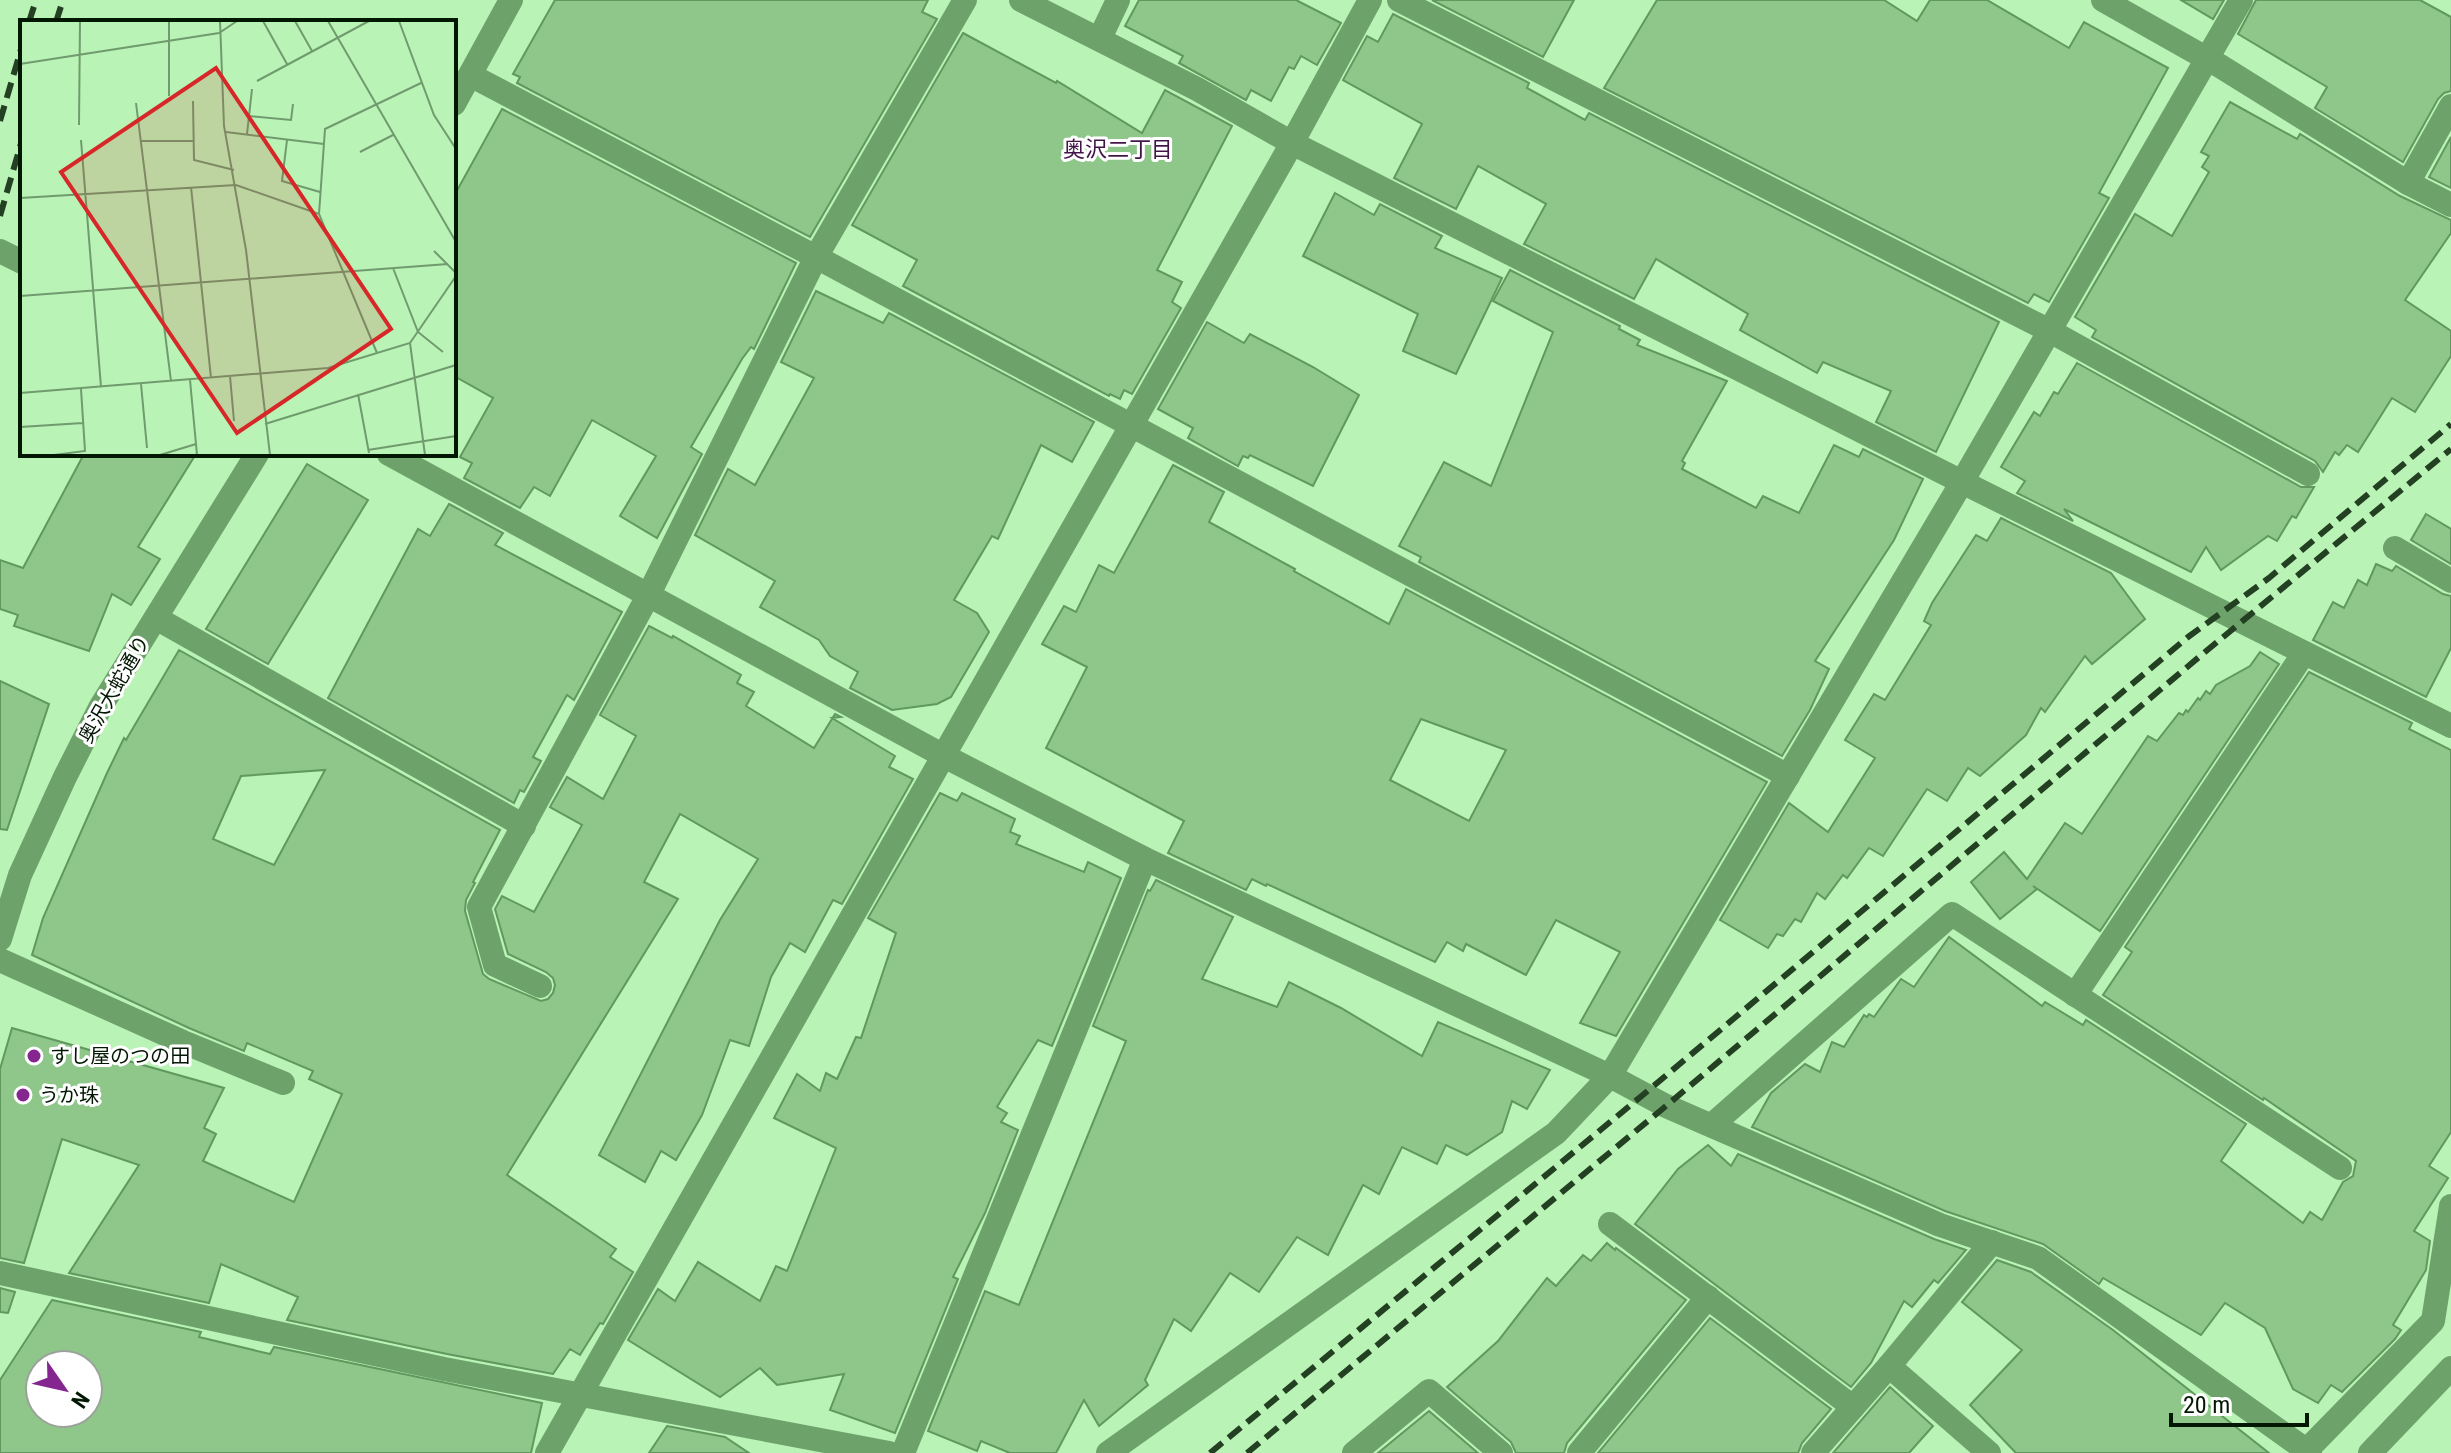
<svg xmlns="http://www.w3.org/2000/svg" width="2451" height="1453" font-family="'Roboto Condensed','Noto Sans JP',sans-serif">
	<style>
		.building { fill: #8fc78b; stroke: #61985e; stroke-width: 2; fill-rule: evenodd }
		.lines { fill: none; stroke-linecap: round; stroke-linejoin: round }
		.minor { stroke: #6ea26b; stroke-width: 24 }
		.rail { stroke: #244023; stroke-width: 6; stroke-dasharray: 16 8; stroke-linecap: butt }
		.poi-dot { fill: #842590; stroke: #fff; stroke-width: 3 }
		.labels { text-anchor: middle; dominant-baseline: central; stroke-width: 6; stroke-linejoin: round; paint-order: stroke }
		.street-label { font-size: 20px; fill: #031803; stroke: #fff }
		.poi-label { font-size: 20px; fill: #031803; stroke: #fff; text-anchor: start }
		.neighbourhood-label { font-size: 22px; fill: #421548; stroke: #fff }
		.inset-road { fill: none; stroke: #709b6e; stroke-width: 2 }
		.view { fill: #d62828; fill-opacity: 0.15; stroke: #d62828; stroke-width: 4 }
		.inset-edge { fill: none; stroke: #031803; stroke-width: 4 }
	</style>
	<rect width="100%" height="100%" fill="#b9f3b5"/>
	<g class="building">
		<polygon points="555,0 928,0 922,12 937,19 810,237 517,83 520,77 513,74"/>
		<polygon points="1139,0 1296,0 1341,23 1317,65 1301,56 1294,69 1289,67 1271,101 1251,90 1246,100 1179,63 1183,56 1125,26"/>
		<polygon points="1432,0 1574,0 1543,57"/>
		<polygon points="1657,0 1884,0 1917,21 1930,0 1987,0 2069,48 2084,22 2168,68 2099,193 2109,198 2049,302 2034,294 2028,303 1604,88"/>
		<polygon points="2181,0 2224,0 2213,19"/>
		<polygon points="2256,0 2420,0 2451,17 2451,91 2444,93 2438,99 2403,162 2315,108 2327,87 2238,34"/>
		<polygon points="1393,14 1529,83 1527,88 1585,120 1589,113 1999,322 1936,452 1876,422 1891,391 1823,362 1817,373 1740,330 1748,314 1656,259 1634,299 1524,244 1546,204 1478,166 1456,209 1394,178 1422,124 1343,80 1367,36 1378,42"/>
		<polygon points="963,33 1056,83 1057,81 1142,133 1165,90 1232,126 1157,270 1182,282 1172,302 1181,308 1132,394 1124,390 1120,399 1110,394 1109,396 903,286 917,260 852,225"/>
		<polygon points="2230,102 2297,139 2300,134 2400,196 2451,220 2451,233 2405,300 2451,331 2451,356 2415,412 2392,398 2358,452 2347,445 2339,455 2335,452 2323,472 2315,461 2092,337 2096,330 2075,317 2135,214 2172,236 2209,172 2202,167 2209,156 2201,152"/>
		<polygon points="502,109 796,263 754,349 751,347 742,359 691,447 702,454 657,538 620,516 656,456 592,420 550,496 534,487 520,508 464,478 472,463 460,457 493,398 454,376 454,196"/>
		<polygon points="2451,137 2451,188 2429,177"/>
		<polygon points="1335,193 1374,215 1380,204 1442,236 1435,248 1502,278 1456,374 1403,351 1418,314 1303,256"/>
		<polygon points="1510,270 1620,326 1619,329 1640,340 1637,345 1727,381 1682,461 1685,463 1682,469 1756,508 1763,496 1799,513 1834,445 1859,457 1863,449 1923,479 1894,540 1815,661 1829,669 1810,710 1782,756 1419,562 1421,557 1399,546 1444,462 1491,486 1553,332 1493,301"/>
		<polygon points="816,291 883,323 889,313 1094,422 1072,462 1041,445 998,539 992,536 954,600 977,613 989,632 951,697 937,704 892,710 850,688 858,672 830,656 819,640 760,607 775,581 695,535 728,469 755,485 814,378 781,362"/>
		<polygon points="1207,322 1244,343 1250,334 1313,367 1359,395 1313,486 1250,455 1248,458 1243,456 1238,466 1188,438 1193,428 1158,409"/>
		<polygon points="2077,363 2301,487 2314,487 2296,518 2292,516 2277,541 2268,536 2221,570 2206,547 2191,572 2064,509 2073,521 2017,493 2025,481 2001,467 2034,412 2040,416 2054,392 2058,394"/>
		<polygon points="84,454 196,454 138,547 160,559 131,605 112,594 89,651 14,626 18,615 0,609 0,560 23,568"/>
		<polygon points="307,464 368,500 268,664 206,629"/>
		<path d="M1173,465L1224,492L1209,522L1295,569L1294,571L1389,624L1406,589L1767,782L1616,1036L1580,1023L1620,952L1556,920L1526,975L1466,944L1463,951L1447,942L1435,962L1267,884L1266,886L1252,879L1246,890L1168,853L1184,821L1046,748L1087,667L1042,644L1064,606L1076,612L1099,565L1114,573ZM1421,719L1506,750L1469,821L1390,780Z"/>
		<polygon points="449,504 503,533 495,545 622,612 574,700 567,695 533,757 541,761 524,792 520,790 514,803 328,698 418,529 430,536"/>
		<polygon points="2426,514 2451,529 2451,564 2411,540"/>
		<polygon points="2001,518 2111,573 2145,619 2092,664 2085,656 2045,712 2041,708 2026,735 1980,776 1968,768 1947,801 1927,789 1883,856 1869,848 1847,878 1843,875 1825,899 1817,893 1801,922 1795,919 1783,936 1777,934 1768,948 1720,920 1789,803 1828,832 1875,758 1845,740 1874,694 1885,700 1931,625 1924,621 1932,603 1976,535 1987,541"/>
		<polygon points="2376,564 2392,571 2396,566 2443,594 2451,596 2451,648 2426,697 2313,640 2333,602 2344,608 2358,580 2367,585"/>
		<path d="M649,626L672,638L673,636L741,675L737,683L754,692L746,706L814,748L835,714L841,717L832,718L895,756L889,767L913,779L842,904L833,900L805,952L790,943L771,977L749,1046L730,1040L702,1115L676,1160L661,1151L645,1182L599,1155L720,920L758,859L680,814L644,882L678,899L507,1175L616,1249L610,1257L633,1272L603,1324L600,1323L580,1355L570,1349L553,1374L447,1354L287,1320L298,1297L221,1264L209,1303L69,1273L139,1165L62,1139L24,1263L0,1258V1069L12,1028L224,1088L204,1128L216,1134L203,1161L294,1202L342,1094L309,1079L313,1071L247,1043L244,1051L189,1028L32,955L43,918L107,773L124,738L126,740L179,650L500,830L473,882L475,883L466,900L465,911L483,974L489,979L541,1001L548,999L553,993L555,985L553,978L546,972L508,954L495,909L502,896L534,912L582,825L550,807L567,777L603,799L636,736L600,715ZM325,770L274,865L213,839L241,776Z"/>
		<polygon points="2260,652 2279,664 2100,931 2033,886 2037,889 2000,919 1971,882 2004,852 2027,879 2065,823 2082,834 2148,736 2157,741 2179,713 2183,715 2186,710 2188,712 2198,698 2200,700 2206,691 2210,694 2216,685 2250,666"/>
		<polygon points="2309,672 2412,723 2409,729 2451,750 2451,1132 2429,1166 2448,1178 2414,1231 2430,1241 2426,1270 2393,1325 2401,1330 2395,1339 2342,1392 2331,1385 2318,1403 2293,1389 2265,1328 2225,1303 2201,1335 2103,1278 2099,1284 2043,1244 1945,1211 1752,1127 1771,1093 1805,1064 1820,1072 1832,1042 1844,1047 1864,1015 1867,1017 1869,1014 1874,1017 1901,979 1914,987 1949,937 2042,1006 2045,1002 2083,1025 2086,1020 2246,1124 2221,1161 2303,1223 2310,1212 2322,1220 2343,1182 2353,1176 2356,1161 2264,1098 2263,1100 2103,995 2132,952 2125,947"/>
		<polygon points="0,681 49,704 7,830 0,829"/>
		<polygon points="940,793 957,801 962,793 1015,819 1010,832 1020,836 1016,844 1084,872 1088,862 1121,878 1052,1046 1038,1040 997,1107 1007,1113 1001,1122 1018,1130 985,1213 953,1277 958,1279 895,1433 830,1410 844,1374 777,1385 760,1368 720,1397 628,1340 658,1289 675,1301 698,1262 760,1301 776,1266 787,1271 836,1148 774,1118 797,1074 820,1091 826,1073 837,1079 856,1037 861,1038 896,933 868,918"/>
		<polygon points="1156,880 1233,917 1202,979 1277,1007 1289,982 1341,1008 1422,1056 1438,1022 1550,1070 1527,1109 1512,1101 1502,1132 1467,1155 1446,1145 1437,1164 1402,1147 1379,1194 1363,1185 1328,1255 1297,1237 1259,1292 1230,1273 1191,1331 1174,1319 1145,1380 1148,1385 1099,1426 1084,1400 1056,1453 1010,1453 981,1441 977,1451 928,1431 985,1291 1019,1305 1126,1041 1093,1026 1148,890 1150,891"/>
		<polygon points="1708,1145 1731,1166 1738,1154 1934,1239 1966,1250 1938,1283 1934,1280 1912,1307 1904,1301 1871,1363 1851,1387 1635,1224 1678,1169"/>
		<polygon points="1607,1243 1615,1250 1616,1248 1686,1300 1567,1443 1564,1453 1516,1453 1511,1442 1447,1387 1498,1341 1547,1278 1556,1286 1583,1255 1591,1261"/>
		<polygon points="1997,1260 2031,1272 2113,1330 2269,1453 2016,1453 1970,1405 2022,1350 1962,1302"/>
		<polygon points="0,1288 15,1292 8,1313 0,1312"/>
		<path d="M52,1300L201,1332L199,1337L270,1354L274,1347L542,1403L531,1453H0V1380ZM40,1365H88V1413H40Z"/>
		<polygon points="1710,1318 1831,1409 1802,1443 1798,1453 1598,1453"/>
		<polygon points="1890,1387 1933,1426 1909,1453 1833,1453"/>
		<polygon points="1429,1411 1478,1453 1378,1453"/>
		<polygon points="667,1426 725,1437 749,1453 649,1453"/>
	</g>
	<g class="lines">
		<g class="minor">
			<polyline points="1021,0 1197,89 1292,143 1962,482 2451,726"/>
			<polyline points="1399,0 2050,331 2308,474"/>
			<polyline points="2103,0 2220,66 2408,183 2451,205"/>
			<polyline points="1100,38 1118,0"/>
			<polyline points="470,75 816,257 1788,776"/>
			<polyline points="454,104 511,0"/>
			<polyline points="2408,183 2451,106"/>
			<polyline points="0,251 22,262"/>
			<polyline points="389,454 944,756 1145,859 1610,1076 1666,1106 1940,1225 2038,1258 2310,1453"/>
			<polyline points="2395,548 2451,581"/>
			<polyline points="156,618 524,826"/>
			<polyline points="0,939 20,875 65,777 101,706 257,454"/>
			<polyline points="0,960 183,1042 283,1083"/>
			<polyline points="540,986 495,965 479,907 648,596 816,257 965,0"/>
			<polyline points="2075,995 2304,653"/>
			<polyline points="1712,1125 1952,914 2340,1168"/>
			<polyline points="1610,1224 1853,1407"/>
			<polyline points="0,1273 444,1369 889,1453"/>
			<polyline points="1889,1366 1989,1453"/>
			<polyline points="547,1453 1292,143 1370,0"/>
			<polyline points="903,1453 1145,859"/>
			<polyline points="1108,1453 1556,1133 1610,1076 1962,482 2241,0"/>
			<polyline points="1354,1453 1429,1391 1501,1453"/>
			<polyline points="1579,1453 1708,1297"/>
			<polyline points="1813,1453 1889,1366 1992,1242"/>
			<polyline points="2304,1453 2433,1321 2451,1206"/>
			<polyline points="2370,1453 2451,1368"/>
		</g>
		<g class="rail">
			<polyline points="29,22 36,0"/>
			<polyline points="56,22 63,0"/>
			<polyline points="0,121 22,46"/>
			<polyline points="0,216 22,140"/>
			<polyline points="1210,1453 1644,1094 2188,637 2269,578 2451,424"/>
			<polyline points="1247,1453 1666,1106 2205,652 2451,449"/>
		</g>
	</g>
	<g class="poi-dot">
		<circle cx="34" cy="1056" r="8"/>
		<circle cx="23" cy="1095" r="8"/>
	</g>
	<g class="labels">
		<g class="street-label">
			<text transform="translate(114 689) rotate(-60)">奥沢大蛇通り</text>
		</g>
		<g class="poi-label">
			<text x="50" y="1056">すし屋のつの田</text>
			<text x="39" y="1095">うか珠</text>
		</g>
		<g class="neighbourhood-label">
			<text x="1118" y="149">奥沢二丁目</text>
		</g>
	</g>
	<g transform="translate(20 20)">
		<rect width="436" height="436" fill="#b9f3b5"/>
		<path class="inset-road" d="M149,1V76M200,1L204,106L226,230L250,435M243,1L267,44M275,1L292,31M308,1L436,222M379,1L414,95L436,129M0,44L199,13L217,1M237,61L349,1M173,81L174,140L214,150M116,83L151,361M229,96L232,69M59,105L60,1M206,112L304,124M227,114L229,96L271,100L273,84M61,120L81,367M267,120L262,161L300,172M121,121H174M340,132L373,115M171,167L191,358M0,178L216,165L299,194M414,231L436,253M373,248L398,312L423,332M0,276L428,244M390,323L405,435M357,333L299,194L305,109L401,63M210,356L214,401M170,360L177,435M121,364L127,428M0,373L308,348L390,323L436,256M338,374L349,433M245,404L436,345M0,407L63,403M348,430L436,416M34,435L65,431L61,369M140,435L176,424"/>
		<path class="view" d="M196,48L371,309L217,413L41,152Z"/>
		<rect width="436" height="436" class="inset-edge"/>
	</g>
	<g transform="translate(64 1389) rotate(124)"><circle r="38" fill="#ffffff" stroke="#9aa39a" stroke-width="2"/>
	<path d="M0-6L14 30L0 20L-14 30Z" fill="#842590"/>
	<text y="-12" font-size="22" font-weight="bold" text-anchor="middle" fill="#031803">N</text>
	</g>
	<path d="M2171 1413v12h136v-12" fill="none" stroke="#031803" stroke-width="4"/>
	<text x="2183" y="1413" font-size="24" fill="#031803" stroke="#ffffff" stroke-width="6" paint-order="stroke">20 m</text>
</svg>
